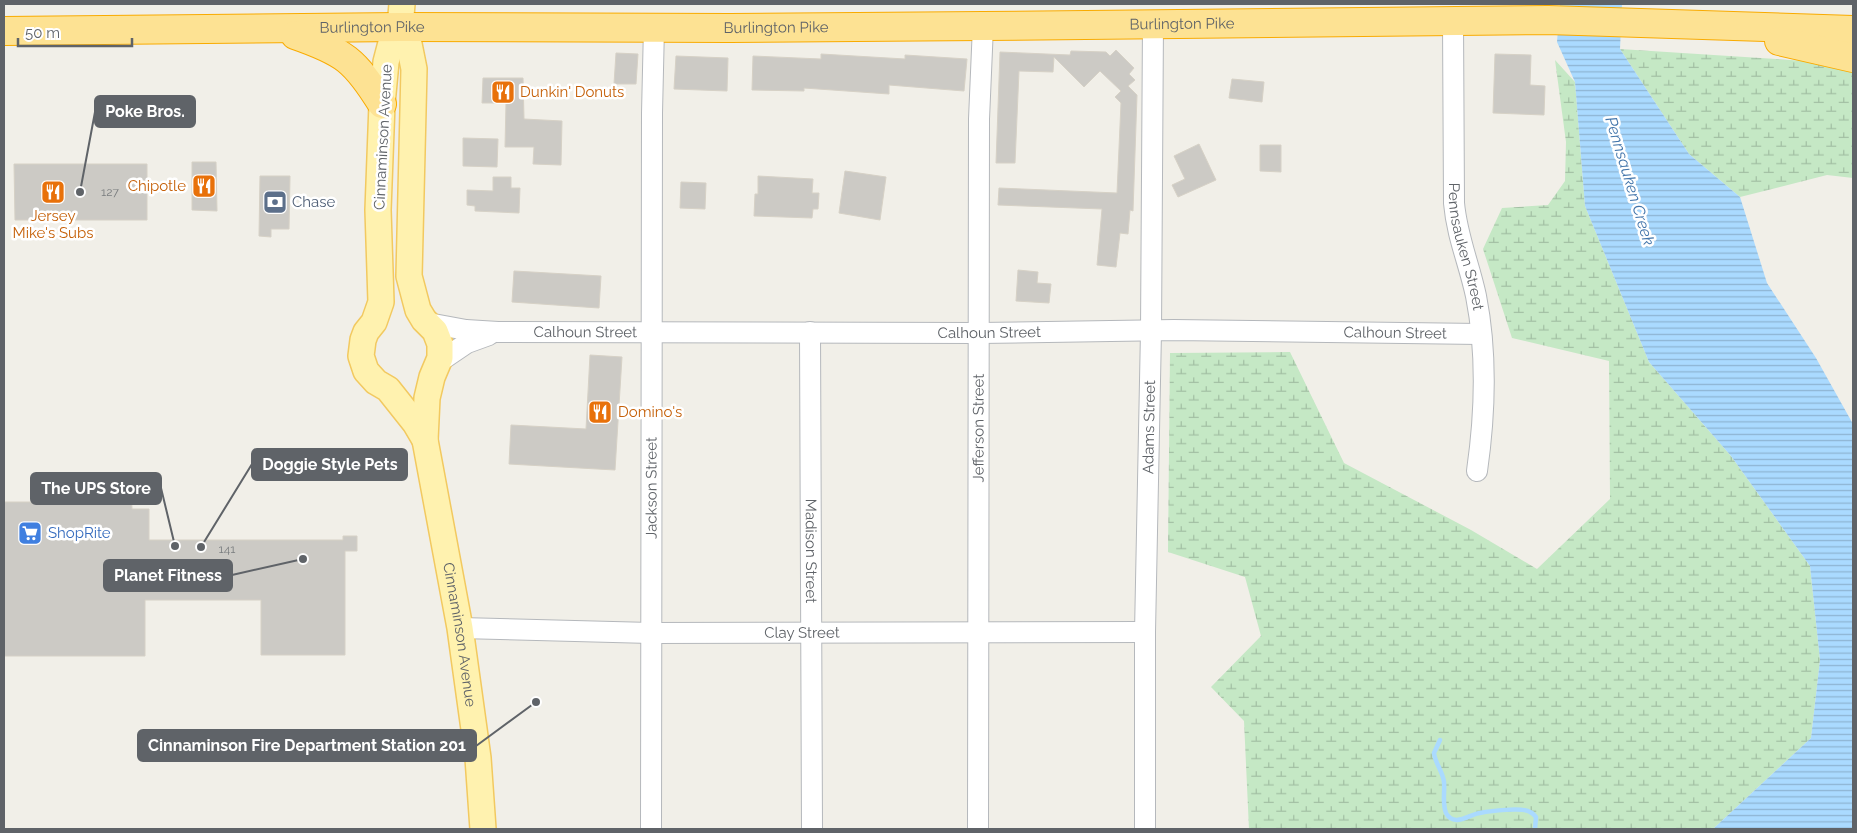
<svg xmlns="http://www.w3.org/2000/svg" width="1857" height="833" font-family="Raleway,sans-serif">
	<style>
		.wetland { fill: url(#wetland-marsh) }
		.water { fill: url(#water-rules) }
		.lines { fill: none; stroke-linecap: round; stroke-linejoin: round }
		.stream { stroke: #aadaff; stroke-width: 4.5 }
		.building { fill: #cccac5; stroke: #d6d1c6 }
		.minor-casing { stroke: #b5b8bc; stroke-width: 22 }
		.major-casing { stroke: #f2c960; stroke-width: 28 }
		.highway-casing { stroke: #f9ab00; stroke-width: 30 }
		.minor { stroke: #fff; stroke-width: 20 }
		.major { stroke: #fff2af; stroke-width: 25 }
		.highway { stroke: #fde293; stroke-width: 28 }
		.labels { text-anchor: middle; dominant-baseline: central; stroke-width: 5; stroke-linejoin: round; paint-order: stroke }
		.number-label { font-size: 12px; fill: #7a7d7f }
		.street-label { font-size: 15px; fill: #5f6368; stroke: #fff }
		.food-label { font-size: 15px; fill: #c56008; stroke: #fff; text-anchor: start }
		.service-label { font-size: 15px; fill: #4e5e75; stroke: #fff; text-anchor: start }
		.shop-label { font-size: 15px; fill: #366cbe; stroke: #fff; text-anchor: start }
		.water-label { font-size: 16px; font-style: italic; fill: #4174aa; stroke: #fff }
		.leader { fill: none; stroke: #5f6368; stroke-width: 2 }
		.callout-dot { fill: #5f6368; stroke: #fff; stroke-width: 2 }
		.callout { fill: #5f6368; stroke: #5f6368; stroke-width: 2 }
		.callout-label { font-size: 16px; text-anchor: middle; font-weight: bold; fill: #fff }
	</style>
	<defs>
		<pattern id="wetland-marsh" width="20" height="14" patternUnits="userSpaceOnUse" patternTransform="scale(1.25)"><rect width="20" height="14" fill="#c5e8c5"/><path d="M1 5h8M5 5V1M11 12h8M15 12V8" fill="none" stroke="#a3c0a4"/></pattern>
		<pattern id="water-rules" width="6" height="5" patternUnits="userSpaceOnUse" patternTransform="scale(1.25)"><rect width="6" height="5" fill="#aadaff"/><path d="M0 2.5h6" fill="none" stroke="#8eb4d2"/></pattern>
	</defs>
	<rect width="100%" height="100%" fill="#f1efe8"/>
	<path class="wetland" d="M1620,49L1852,64L1853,65V178L1827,175L1740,197L1689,154Z
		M1555,60L1575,82L1585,206L1649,362L1731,456L1810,566L1820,660L1811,738L1713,829H1249L1244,721L1211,687L1261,636L1245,577L1168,552L1170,353L1290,352L1344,463L1471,530L1537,569L1610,499L1609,361L1512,338L1483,249L1502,208L1548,205L1565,181L1566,142Z"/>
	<path class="water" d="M1560,4H1622L1620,49L1689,154L1740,197L1767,283L1816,358L1853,424V829H1713L1811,738L1820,660L1810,566L1731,456L1649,362L1585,206L1575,82L1557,42Z"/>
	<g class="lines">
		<path class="stream" d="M1440,740L1434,753C1435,763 1443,772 1444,782C1445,792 1442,803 1446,813C1454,828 1470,814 1480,813C1490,811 1523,807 1530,812C1533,813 1534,815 1536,817L1535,829"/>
	</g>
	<path class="building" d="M1116,50L1134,68L1129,74L1135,80L1128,86L1137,95L1133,211L1130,210L1128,234L1120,233L1116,267L1097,265L1102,209L998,205L999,188L1117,193L1121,103L1115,97L1121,91L1100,71L1084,87L1054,57L1053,72L1019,71L1015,163H996L1000,52L1070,55L1071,51L1106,52L1110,56Z
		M616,53L638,54L636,84H614Z
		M821,54L905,59V55L967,59L964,91L889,85V94L804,88V91L752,90L753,56L821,59Z
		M1495,54L1531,55L1530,85L1545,86L1544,115L1493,113Z
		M676,56L728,58L727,91L674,89Z
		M483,78H523L524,119L562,121L561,165L533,164L534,147H505L506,103H482Z
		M1232,79L1264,82L1262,102L1229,98Z
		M463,138L498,139L497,167L463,166Z
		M1199,144L1216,180L1178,197L1172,185L1185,179L1174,156Z
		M1260,145H1281V172L1260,171Z
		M192,162H216L217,211L192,210Z
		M14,164H147V220H15Z
		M845,171L886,177L880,220L839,213Z
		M260,176H290L289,229H271V237L259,236Z
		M758,176L813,179L812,193H819L818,209H813L812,218L754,216L755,194H758Z
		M493,177H511V188H520L519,213L475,211V206L467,205V190L493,191Z
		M681,182L706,183L705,209L680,208Z
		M1018,270L1038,272L1037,283L1051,284L1049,303L1016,301Z
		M514,271L601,276L599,308L512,302Z
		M590,355L622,357L615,470L509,464L511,425L586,429Z
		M76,488H131L132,509H149V540H343V536H357V551H345V655H261V600H145V656H4V502H76Z"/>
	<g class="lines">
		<g class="minor-casing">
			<g id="minor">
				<path id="s1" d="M1453,22L1454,203C1457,237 1469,263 1476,296C1487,352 1485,415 1477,471"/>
				<path id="s2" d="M428,323L466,330L498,332L979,333L1174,330L1480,334"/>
				<path id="s3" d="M810,332L812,829"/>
				<path d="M439,362L467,343L489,335"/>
				<path id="s4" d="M460,628L651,633L1145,632"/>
				<path id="s5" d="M651,829L652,113L654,27"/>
				<path id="s6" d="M978,829L979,119L983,26"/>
				<path id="s7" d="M1145,829V632L1151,331L1153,23"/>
			</g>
		</g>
		<g class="major-casing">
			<g id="major">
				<path d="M402,4L400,27L392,39L386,62L382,104L378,210L381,302L374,322L366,332L363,340L361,356L366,371L376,382L388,389L415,423L425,440"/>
				<path id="s8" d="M400,27L409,44L414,69L409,276L418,310L424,320L435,331L440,344V358L432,377L427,398L425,440L460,628L478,758L483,829"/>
			</g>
		</g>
		<g class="highway-casing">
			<g id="highway">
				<path id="s9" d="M4,31L400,27L730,28L983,26L1548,20L1853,30"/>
				<path d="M295,35C344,52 355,60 382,104"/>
				<path d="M1779,41L1853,58"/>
			</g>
		</g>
		<use href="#minor" class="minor"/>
		<use href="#major" class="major"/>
		<use href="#highway" class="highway"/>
	</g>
	<defs>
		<g id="restaurant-square" transform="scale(1.25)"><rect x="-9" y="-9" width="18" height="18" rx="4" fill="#e8710a" stroke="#fff"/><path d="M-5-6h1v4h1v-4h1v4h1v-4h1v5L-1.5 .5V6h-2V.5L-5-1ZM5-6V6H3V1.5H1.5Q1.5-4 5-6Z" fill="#fff"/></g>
		<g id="bank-square" transform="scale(1.25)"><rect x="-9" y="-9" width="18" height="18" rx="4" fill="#5c6f8a" stroke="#fff"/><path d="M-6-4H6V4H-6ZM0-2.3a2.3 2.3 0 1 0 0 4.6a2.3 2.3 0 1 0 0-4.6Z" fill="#fff"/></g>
		<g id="supermarket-square" transform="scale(1.25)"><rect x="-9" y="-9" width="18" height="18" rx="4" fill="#3f7fe0" stroke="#fff"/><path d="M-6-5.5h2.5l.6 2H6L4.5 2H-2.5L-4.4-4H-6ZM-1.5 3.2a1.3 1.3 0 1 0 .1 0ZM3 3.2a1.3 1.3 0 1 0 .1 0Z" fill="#fff"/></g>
	</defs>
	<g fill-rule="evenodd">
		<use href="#restaurant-square" x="503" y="92"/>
		<use href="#restaurant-square" x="204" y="186"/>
		<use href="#restaurant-square" x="53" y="192"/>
		<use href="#bank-square" x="275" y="202"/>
		<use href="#restaurant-square" x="600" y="412"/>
		<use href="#supermarket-square" x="30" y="533"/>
	</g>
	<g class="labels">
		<g class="number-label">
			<text x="110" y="192">127</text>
			<text x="227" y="549">141</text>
		</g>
		<g class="street-label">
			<text stroke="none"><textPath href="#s9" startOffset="1178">Burlington Pike</textPath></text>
			<text stroke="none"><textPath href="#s9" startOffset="772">Burlington Pike</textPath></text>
			<text stroke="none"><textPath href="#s9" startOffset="368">Burlington Pike</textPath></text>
			<text transform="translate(383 137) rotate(-87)">Cinnaminson Avenue</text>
			<text stroke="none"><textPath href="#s1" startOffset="226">Pennsauken Street</textPath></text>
			<text stroke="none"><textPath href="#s2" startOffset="158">Calhoun Street</textPath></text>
			<text stroke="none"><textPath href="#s2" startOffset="562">Calhoun Street</textPath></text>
			<text stroke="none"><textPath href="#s2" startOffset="968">Calhoun Street</textPath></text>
			<text stroke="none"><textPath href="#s7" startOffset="402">Adams Street</textPath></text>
			<text stroke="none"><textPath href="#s6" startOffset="401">Jefferson Street</textPath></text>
			<text stroke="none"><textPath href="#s5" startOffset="341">Jackson Street</textPath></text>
			<text stroke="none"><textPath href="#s3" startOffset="219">Madison Street</textPath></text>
			<text stroke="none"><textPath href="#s4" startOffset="342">Clay Street</textPath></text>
			<text stroke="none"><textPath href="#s8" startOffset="624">Cinnaminson Avenue</textPath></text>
		</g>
		<g class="food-label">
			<text x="520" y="92">Dunkin' Donuts</text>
			<text x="186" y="186" text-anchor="end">Chipotle</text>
			<text x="53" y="216" text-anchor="middle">Jersey<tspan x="53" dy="17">Mike's Subs</tspan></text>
			<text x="618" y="412">Domino's</text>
		</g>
		<g class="service-label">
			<text x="292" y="202">Chase</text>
		</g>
		<g class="shop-label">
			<text x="48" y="533">ShopRite</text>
		</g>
		<g class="water-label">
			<text transform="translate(1630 181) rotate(73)">Pennsauken Creek</text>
		</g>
	</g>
	<path class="leader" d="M80 192L95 112M201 547L252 464M175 546L161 488M303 559L232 575M536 702L476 746"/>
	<g class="callout-dot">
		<circle cx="80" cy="192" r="5"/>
		<circle cx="201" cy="547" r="5"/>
		<circle cx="175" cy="546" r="5"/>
		<circle cx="303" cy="559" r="5"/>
		<circle cx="536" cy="702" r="5"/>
	</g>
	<g class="callout">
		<rect x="95" y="96" width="100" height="31" rx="5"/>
		<rect x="252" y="449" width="155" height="31" rx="5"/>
		<rect x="31" y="473" width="130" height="31" rx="5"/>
		<rect x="104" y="560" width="128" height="31" rx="5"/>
		<rect x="138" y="730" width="338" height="31" rx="5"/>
	</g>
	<g class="callout-label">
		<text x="145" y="117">Poke Bros.</text>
		<text x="330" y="470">Doggie Style Pets</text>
		<text x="96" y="494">The UPS Store</text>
		<text x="168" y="581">Planet Fitness</text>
		<text x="307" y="751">Cinnaminson Fire Department Station 201</text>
	</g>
	<rect width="1857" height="833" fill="none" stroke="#5f6368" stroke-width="10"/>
	<path d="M18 38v8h114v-8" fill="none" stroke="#5f6368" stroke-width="2.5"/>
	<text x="25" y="38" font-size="15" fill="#5f6368" stroke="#ffffff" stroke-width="4" paint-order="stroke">50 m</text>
</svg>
